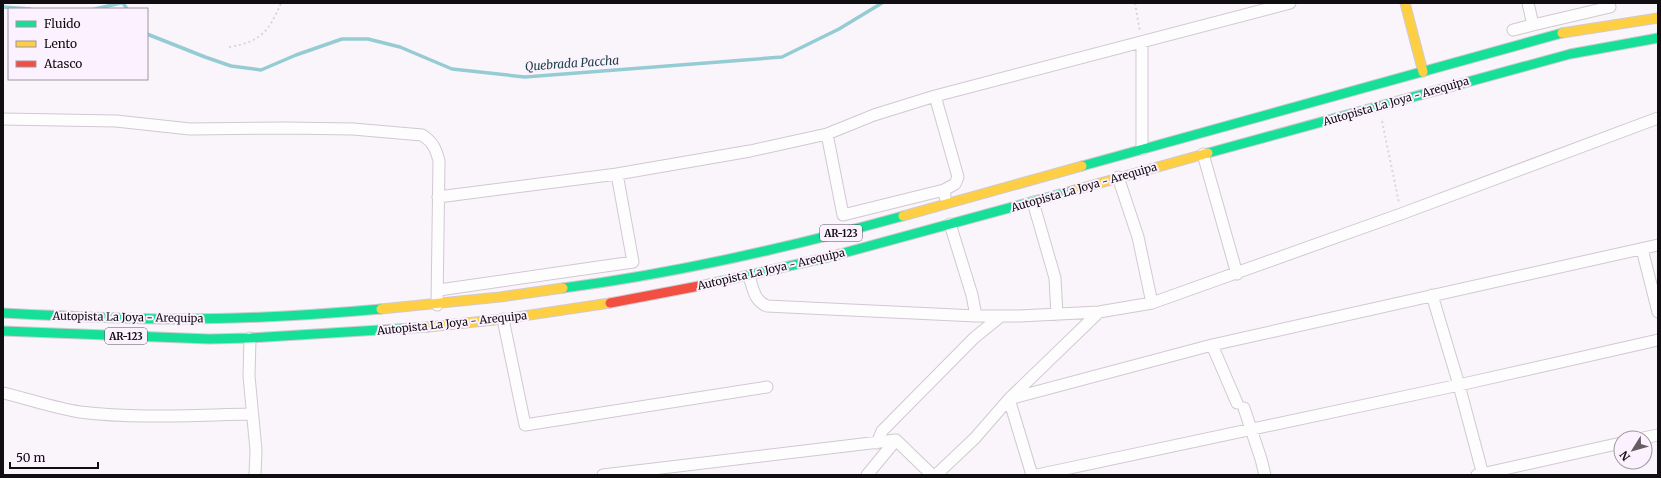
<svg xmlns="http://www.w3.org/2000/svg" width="1661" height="478" font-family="Merriweather,serif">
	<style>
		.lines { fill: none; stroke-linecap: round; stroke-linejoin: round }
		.stream { stroke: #95ccd4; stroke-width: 3.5 }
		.street-casing { stroke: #cfcacf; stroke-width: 13 }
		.fast-casing { stroke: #cfcacf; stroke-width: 11 }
		.slow-casing { stroke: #cfcacf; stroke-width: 11 }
		.jam-casing { stroke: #cfcacf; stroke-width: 11 }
		.path { stroke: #d8d6d9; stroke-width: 2; stroke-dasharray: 2 3; stroke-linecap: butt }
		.street { stroke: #fefdfe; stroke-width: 11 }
		.fast { stroke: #16e098; stroke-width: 9 }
		.slow { stroke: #ffcf43; stroke-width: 9 }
		.jam { stroke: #f24e42; stroke-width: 9 }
		.labels { text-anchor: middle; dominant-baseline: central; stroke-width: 4; stroke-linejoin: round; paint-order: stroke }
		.shield { fill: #fcf1fe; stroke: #585259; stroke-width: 1 }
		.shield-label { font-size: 10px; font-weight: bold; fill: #110e12 }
		.street-label { font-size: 11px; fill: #110e12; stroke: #fcf1fe }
		.water-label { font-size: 12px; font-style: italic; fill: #1c4346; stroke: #fcf1fe }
	</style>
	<rect width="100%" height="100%" fill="#faf4fb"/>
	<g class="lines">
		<path class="stream" d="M123,3L127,9
			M3,7L30,9
			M95,9L121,3
			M147,34L205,57L231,66L261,70L296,55L342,39H368L400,47L452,69L525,77L782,57L839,29L882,3"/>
		<g class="street-casing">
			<path id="street" d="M1528,3L1533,25L1610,7
				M1513,30L1533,25
				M1142,43V149
				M935,96L958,177L955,184L944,190L945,197
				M3,119L116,121L190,129L286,128L353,129L422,135C433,142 436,149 439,161L437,305
				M827,134L843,215L944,190
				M1203,154L1237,274
				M1118,177L1138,237L1152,303
				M438,197L617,174L750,151L827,134L874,115L935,96L1290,3
				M1033,202L1055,278L1057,315
				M950,224L972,295L976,316
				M1642,249L1658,312
				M749,276C753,288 754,301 767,306L976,316H1019L1099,312L1152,303L1401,214L1658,118
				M439,290L633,262L617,174
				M1432,295L1459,385L1483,475
				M503,319L525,425L767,387
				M250,338L249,376L256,450L255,475
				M1212,345L1237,403
				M3,393C29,399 54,408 80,412C136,419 195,415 251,414
				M1244,408L1261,459L1265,475
				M1643,438L1658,435
				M896,440L932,475
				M877,443L882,431L974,338L1001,316
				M603,475L896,440
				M867,475L896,440
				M936,475L975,438L1009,399L1099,312
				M1032,475L1009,399L1212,345L1658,245
				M1037,475L1459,385L1658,340
				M1477,475L1621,443"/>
		</g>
		<g class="fast-casing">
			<path id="fast" d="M1208,153L1570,54L1658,38
				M1082,166L1562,33
				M699,286L825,258L1075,190
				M563,288C678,273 791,247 903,216
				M3,313C61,316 120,319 178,319C246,319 314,315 381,309
				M3,331L209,339L250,338L428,327"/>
		</g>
		<g class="slow-casing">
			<path id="slow" d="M1405,3L1423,72
				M1562,33L1658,18
				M1075,190L1208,153
				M903,216L1082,166
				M381,309L500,297L563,288
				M428,327L503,319L610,303"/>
		</g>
		<g class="jam-casing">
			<path id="jam" d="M610,303L699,286"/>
		</g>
		<path class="path" d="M1135,3L1140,32
			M229,47C261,42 269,31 281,3
			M1382,121L1399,203"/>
		<use href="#street" class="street"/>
		<use href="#fast" class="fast"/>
		<use href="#slow" class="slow"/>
		<use href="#jam" class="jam"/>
	</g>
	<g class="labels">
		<g class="shield">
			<rect x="820" y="225" width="42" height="16" rx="3"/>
			<rect x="105" y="328" width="42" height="16" rx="3"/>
		</g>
		<g class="shield-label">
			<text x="841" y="233">AR-123</text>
			<text x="126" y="336">AR-123</text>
		</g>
		<g class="street-label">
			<text transform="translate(1396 101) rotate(-16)">Autopista La Joya - Arequipa</text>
			<text transform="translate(1084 187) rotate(-16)">Autopista La Joya - Arequipa</text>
			<text transform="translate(771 269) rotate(-13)">Autopista La Joya - Arequipa</text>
			<text transform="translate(128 317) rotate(1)">Autopista La Joya - Arequipa</text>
			<text transform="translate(452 323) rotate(-6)">Autopista La Joya - Arequipa</text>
		</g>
		<g class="water-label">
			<text transform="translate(572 63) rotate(-4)">Quebrada Paccha</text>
		</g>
	</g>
	<rect width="1661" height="478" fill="none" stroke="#110e12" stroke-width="8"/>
	<rect x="8" y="8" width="140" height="72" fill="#fcf1fe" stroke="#9e96a0"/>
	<rect x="16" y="21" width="20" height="6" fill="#16e098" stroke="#9e96a0"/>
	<text x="44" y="28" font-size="12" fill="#110e12">Fluido</text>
	<rect x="16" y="41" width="20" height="6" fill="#ffcf43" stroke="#9e96a0"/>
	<text x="44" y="48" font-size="12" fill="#110e12">Lento</text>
	<rect x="16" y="61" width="20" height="6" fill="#f24e42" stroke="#9e96a0"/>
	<text x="44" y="68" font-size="12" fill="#110e12">Atasco</text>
	<g transform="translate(1633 450) rotate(233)"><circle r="19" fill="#fcf1fe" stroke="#9e96a0"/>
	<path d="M0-3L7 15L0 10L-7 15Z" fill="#635e64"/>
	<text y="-6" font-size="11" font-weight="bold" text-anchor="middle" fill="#110e12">N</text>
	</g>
	<path d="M10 462v6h88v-6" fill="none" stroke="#110e12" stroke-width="2"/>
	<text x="16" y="462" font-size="12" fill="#110e12" stroke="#fcf1fe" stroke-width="3" paint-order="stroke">50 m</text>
</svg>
